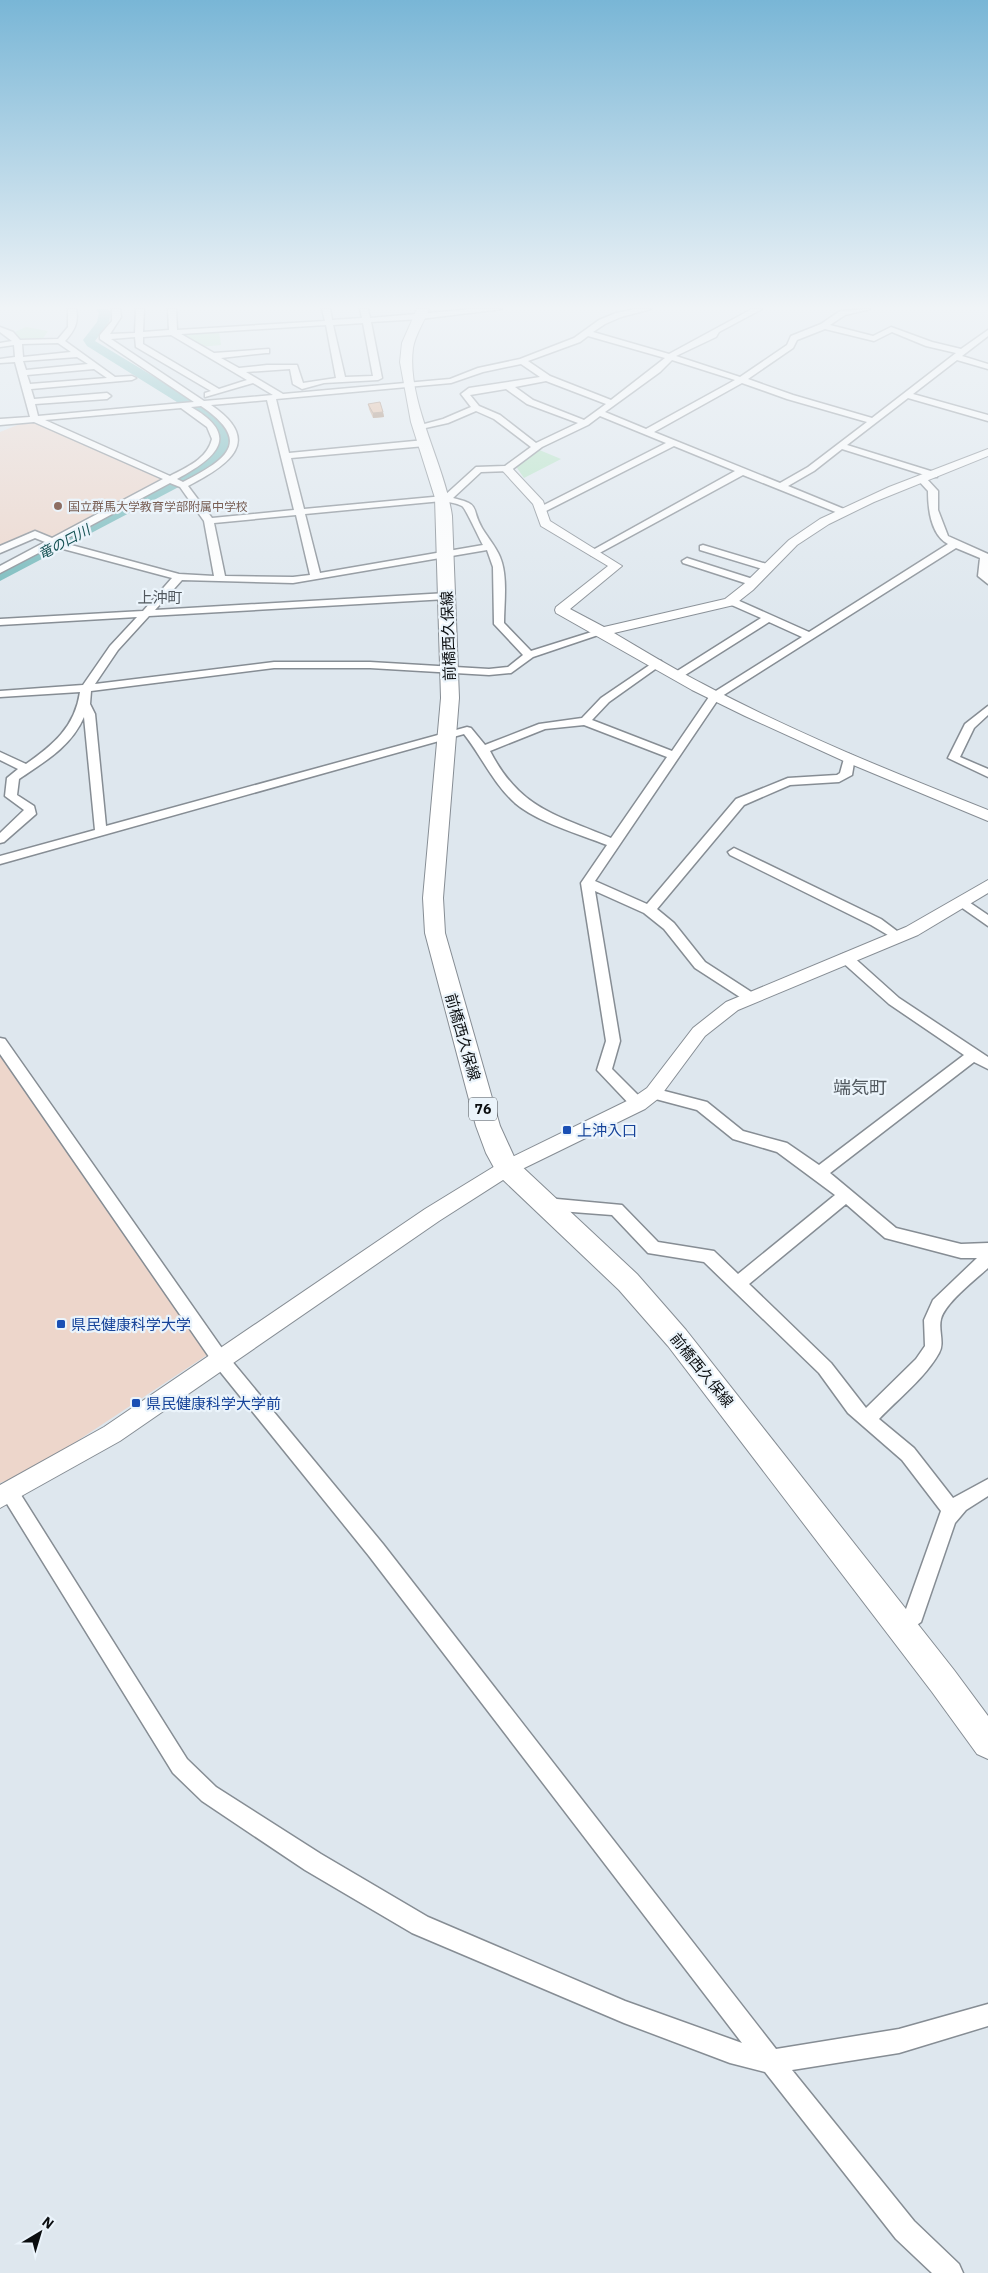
<svg xmlns="http://www.w3.org/2000/svg" width="988" height="2273" font-family="'IBM Plex Sans','Noto Sans JP',sans-serif">
	<style>
		.education { fill: #edd6cb }
		.green { fill: #b6e3c5 }
		.lines { fill: none; stroke-linecap: round; stroke-linejoin: round }
		.river { fill: #73b8ba; fill-rule: evenodd }
		.minor-casing { stroke: #868d94; stroke-width: 3 }
		.tertiary-casing { stroke: #868d94; stroke-width: 2 }
		.primary-casing { stroke: #868d94; stroke-width: 2 }
		.minor { fill: #fff; fill-rule: evenodd }
		.tertiary { fill: #fff; fill-rule: evenodd }
		.primary { fill: #fff; fill-rule: evenodd }
		.wall { fill: #c2997e }
		.shaded-wall { fill: #9e7d66 }
		.building { fill: #e1b292; stroke: #9e7d66 }
		.education-dot { fill: #8d6e63; stroke: #ebf4fb; stroke-width: 2 }
		.transit-dot { fill: #1a4fb4; stroke: #ebf4fb; stroke-width: 2 }
		.labels { text-anchor: middle; dominant-baseline: central; stroke-width: 4.5; stroke-linejoin: round; paint-order: stroke }
		.far-education-label { font-size: 12px; fill: #785e54; stroke: #ebf4fb; text-anchor: start }
		.far-water-label { font-size: 14px; font-style: italic; fill: #135052; stroke: #ebf4fb }
		.shield { fill: #ebf4fb; stroke: #4e5356; stroke-width: 1 }
		.shield-label { font-size: 14px; font-weight: bold; fill: #0b0e10 }
		.far-quarter-label { font-size: 15px; fill: #51585e; stroke: #ebf4fb }
		.street-label { font-size: 15px; fill: #0b0e10; stroke: #ebf4fb }
		.transit-label { font-size: 15px; fill: #164399; stroke: #ebf4fb; text-anchor: start }
		.quarter-label { font-size: 18px; fill: #51585e; stroke: #ebf4fb }
	</style>
	<rect width="100%" height="100%" fill="#dee7ee"/>
	<path class="education" d="M36,421L167,480L51,540L35,532L0,548V432L25,422Z
		M0,1056L207,1355L56,1455L26,1473L0,1483Z"/>
	<path class="green" d="M26,327L48,331L42,340L21,341L12,333Z
		M219,331L221,345L199,347L180,336L183,333Z
		M537,449L561,459L524,478L515,465Z"/>
	<g class="lines">
		<path class="river" d="M96,309H108L111,313L109,322L95,341L219,416L231,430L227,452L218,462L192,480L0,581V570L53,540L182,474L208,456L215,448L217,431L209,422L87,346L83,340L97,322L99,313Z"/>
		<g class="minor-casing">
			<path id="minor" d="M68,309H76C79,323 74,331 65,341L115,377L132,376L136,378L132,380L31,389L34,399L107,393L111,396L107,399L35,404L38,416L194,402L100,339V335L112,321V309H120L121,317L110,334L135,333L136,309H144L143,332L169,330L168,309H176L177,330L325,321L322,309H330L332,320L362,318L360,309H368L370,318L474,309H502L420,319L371,322L382,378L378,380L324,383L302,389L293,384L290,369L246,372L283,394L450,379L478,368L520,359L574,338L599,320L616,313L636,309H651L621,317L605,324L593,332L669,354L752,309H762L719,332L716,337L676,356L740,377L787,345L791,336L821,324L840,311L870,309L845,315L830,325L873,336L891,327L932,342L961,349L988,330V336L962,356L988,364V369L957,360L913,394L988,415V421L908,398L847,445L937,473V477H931L842,449L814,471L788,486L844,509V513H838L743,475L594,556L591,555V551L735,471L674,446L546,511H540V507L666,443L600,416L588,425L542,447L510,471L481,472L453,498C482,505 470,507 482,528C488,538 496,547 500,557C508,576 504,603 504,623L531,651L601,629H609L610,631L533,657L511,673L489,675L370,668H274L91,691L90,704L95,714L106,826L467,727L471,728L485,745L539,724L582,718L601,698L657,660L661,661V665L609,702L592,720L672,751L711,694L802,637L769,622L682,677H674V673L761,618L727,603V599H735L809,632L948,544C931,535 928,509 928,491L917,479L925,477L938,491V510L948,536L988,554V584L978,576L980,558L956,548L719,698L595,881L647,904L736,799L788,778L837,775L840,773L845,755L849,754L855,757L852,775L839,782L790,785L744,805L657,909L674,923L705,962L756,995L758,998L756,1001H746L695,968L664,929L644,913L595,891L620,1041L612,1069L643,1100L645,1104L643,1108H633L597,1070L606,1041L581,883L607,845C579,834 537,822 515,803C493,783 482,757 464,734L0,864V856L95,830L84,717C71,747 44,762 19,779L17,795L34,806L36,814L4,842L0,843V833L24,810L5,796L7,778L18,769L0,760V752L26,764C53,745 75,727 80,692L0,697V691L83,685L110,646L137,617L0,625V619L143,611L172,578L52,546L0,573V566L45,542L35,538L0,553V546L35,531L52,538L163,479L34,422L0,425V419L30,417L15,362L0,363V359L15,357L14,345L0,347V343L12,341L0,332V327L13,332L20,340L58,339L68,327ZM363,323L373,376L345,377L333,325ZM326,325L336,378L303,383L297,365H267L239,368L221,358L266,353H269V349L214,353L181,334ZM825,329L874,341L892,332L926,346L956,353L872,418L793,395L748,379L793,348L797,340ZM171,335L247,380L219,389L143,344V337ZM588,336L665,358L611,400L550,376L528,361L580,342ZM135,337L136,347L211,391L205,393V397L253,383L273,395L204,401L111,339ZM58,343L71,352L23,357L22,344ZM77,357L88,364L26,370L23,361ZM672,360L735,380L646,429L605,412L660,372ZM521,364L540,377L469,388L461,394L471,407L443,419L417,426L421,429L448,423L476,411L494,419L531,447L505,466L476,467L444,496L304,509L291,458L425,446L429,443L425,440L289,453L276,399L451,383L483,372ZM94,369L107,378L30,384L27,375ZM546,381L606,404L584,420L533,400L515,387ZM742,383L787,399L867,422L808,467L780,483L654,432ZM506,389L527,404L578,423L536,443L500,415L479,406L470,395ZM267,400L294,510L212,518L188,486C229,465 264,441 211,405ZM201,406C254,442 226,460 183,482L177,479C216,458 242,436 191,407ZM181,408L207,427L212,439C207,459 187,467 170,476L45,420ZM170,483L180,487L204,521L214,576L179,574L60,542ZM442,501C448,502 456,503 462,506C465,507 479,538 483,545L320,573L305,514ZM296,515L310,575L293,577L225,576L214,523ZM487,550L493,567L494,624L523,655L508,667L489,669L370,662H274L95,684L118,650L149,616L447,599L452,596L447,593L155,610L182,580L293,583ZM584,725L667,757L611,838C556,815 520,809 490,751L545,729Z
				M703,545L770,565L771,567L766,570L700,550V546Z
				M687,558L756,580L757,582L748,584L683,563L682,561Z
				M988,706V715L974,728L960,757L988,769V777L948,758L965,724Z
				M734,848L881,919L905,937L898,941L871,925L730,855L728,852Z
				M963,898L988,915V926L958,905L957,902Z
				M846,953L851,955L899,998L988,1057V1069L974,1062L830,1173L896,1228L961,1244L988,1243V1268C975,1280 945,1303 941,1319C938,1330 945,1343 939,1353C925,1378 899,1398 879,1419L914,1448L953,1498L988,1479V1496L966,1510L955,1523L921,1622L900,1637L893,1634L890,1627L893,1620L906,1609L941,1511L902,1460L848,1413L819,1373L704,1262L648,1253L612,1215L546,1210L540,1208L538,1204L540,1200L546,1198L622,1205L658,1242L714,1251L738,1274L835,1195L777,1152L733,1139L697,1110L648,1097L646,1093L648,1089L653,1088L707,1102L743,1131L787,1143L819,1165L964,1055L889,1004L841,961L839,958L841,955ZM846,1204L885,1238L961,1258H977L933,1300L924,1320L925,1346L916,1359L866,1408L831,1363L749,1284Z
				M0,1038L5,1039L226,1354L383,1544L776,2049L899,2029L988,2004V2026L899,2053L792,2070L914,2221L959,2264L963,2273H932L896,2239L765,2072L730,2063L624,2023L412,1933L305,1870L202,1801L173,1773L4,1499L1,1493L4,1487L10,1485L16,1487L187,1759L216,1787L321,1854L428,1917L625,2001L742,2043L369,1556L214,1364L0,1054Z"/>
		</g>
		<g class="tertiary-casing">
			<path id="tertiary" d="M988,449V456L874,502L829,524L797,545L753,590L734,605L614,633C643,650 672,668 703,684C795,733 892,772 988,810V821L846,762L745,716L692,690L556,613L555,610L556,607L608,566L541,526L533,504L501,469L503,467H511L543,501L550,521L622,566L570,609L604,627L725,599L744,584L789,540L820,519L889,487Z
				M988,880V893L918,935L738,1010L705,1036L659,1098L645,1109L514,1173L439,1221L120,1441L0,1508V1485L104,1427L425,1209L500,1163L631,1099L647,1088L693,1028L726,1002L906,927Z"/>
		</g>
		<g class="primary-casing">
			<path id="primary" d="M417,309H429C424,322 415,335 413,348C406,401 445,464 452,516L459,698L443,898L445,933L500,1126L516,1161L637,1274L686,1330L954,1670L988,1716V1759L977,1754L932,1692L668,1346L619,1290L498,1175L486,1153L476,1126L425,933L423,898L441,698L435,498L411,422L400,362L402,343Z"/>
		</g>
		<use href="#minor" class="minor"/>
		<use href="#tertiary" class="tertiary"/>
		<use href="#primary" class="primary"/>
	</g>
	<path class="wall" d="M368,404L383,412L384,417L373,418L369,409Z"/>
	<path class="shaded-wall" d="M383,412L384,417L373,418V413Z"/>
	<path class="building" d="M380,402L383,412L373,413L368,404Z"/>
	<linearGradient id="sky" x2="0" y2="1"><stop stop-color="#79b6d6"/><stop offset="0.49" stop-color="#f0f4f7"/><stop offset="1" stop-color="#f0f4f7" stop-opacity="0"/></linearGradient>
	<rect width="988" height="627" fill="url(#sky)"/>
	<circle class="education-dot" cx="58" cy="506" r="5"/>
	<g class="transit-dot">
		<rect x="562" y="1125" width="10" height="10" rx="2.5"/>
		<rect x="56" y="1319" width="10" height="10" rx="2.5"/>
		<rect x="131" y="1398" width="10" height="10" rx="2.5"/>
	</g>
	<g class="labels">
		<g class="far-education-label">
			<text x="68" y="506">国立群馬大学教育学部附属中学校</text>
		</g>
		<g class="far-water-label">
			<text transform="translate(64 542) rotate(-28)">竜の口川</text>
		</g>
		<rect class="shield" x="469" y="1097.5" width="28" height="23" rx="4"/>
		<g class="shield-label">
			<text x="483" y="1109">76</text>
		</g>
		<g class="far-quarter-label">
			<text x="160" y="597">上沖町</text>
		</g>
		<g class="street-label">
			<text transform="translate(448 636) rotate(-92)">前橋西久保線</text>
			<text transform="translate(463 1037) rotate(74)">前橋西久保線</text>
			<text transform="translate(702 1370) rotate(51)">前橋西久保線</text>
		</g>
		<g class="transit-label">
			<text x="577" y="1130">上沖入口</text>
			<text x="71" y="1324">県民健康科学大学</text>
			<text x="146" y="1403">県民健康科学大学前</text>
		</g>
		<g class="quarter-label">
			<text x="860" y="1087">端気町</text>
		</g>
	</g>
	<g transform="translate(40 2233) rotate(38)" stroke="#ebf4fb" stroke-width="4" paint-order="stroke">
	<path d="M0-4L9 19L0 12L-9 19Z" fill="#0b0e10"/>
	<text y="-8" font-size="14" font-weight="bold" text-anchor="middle" fill="#0b0e10">N</text>
	</g>
</svg>
